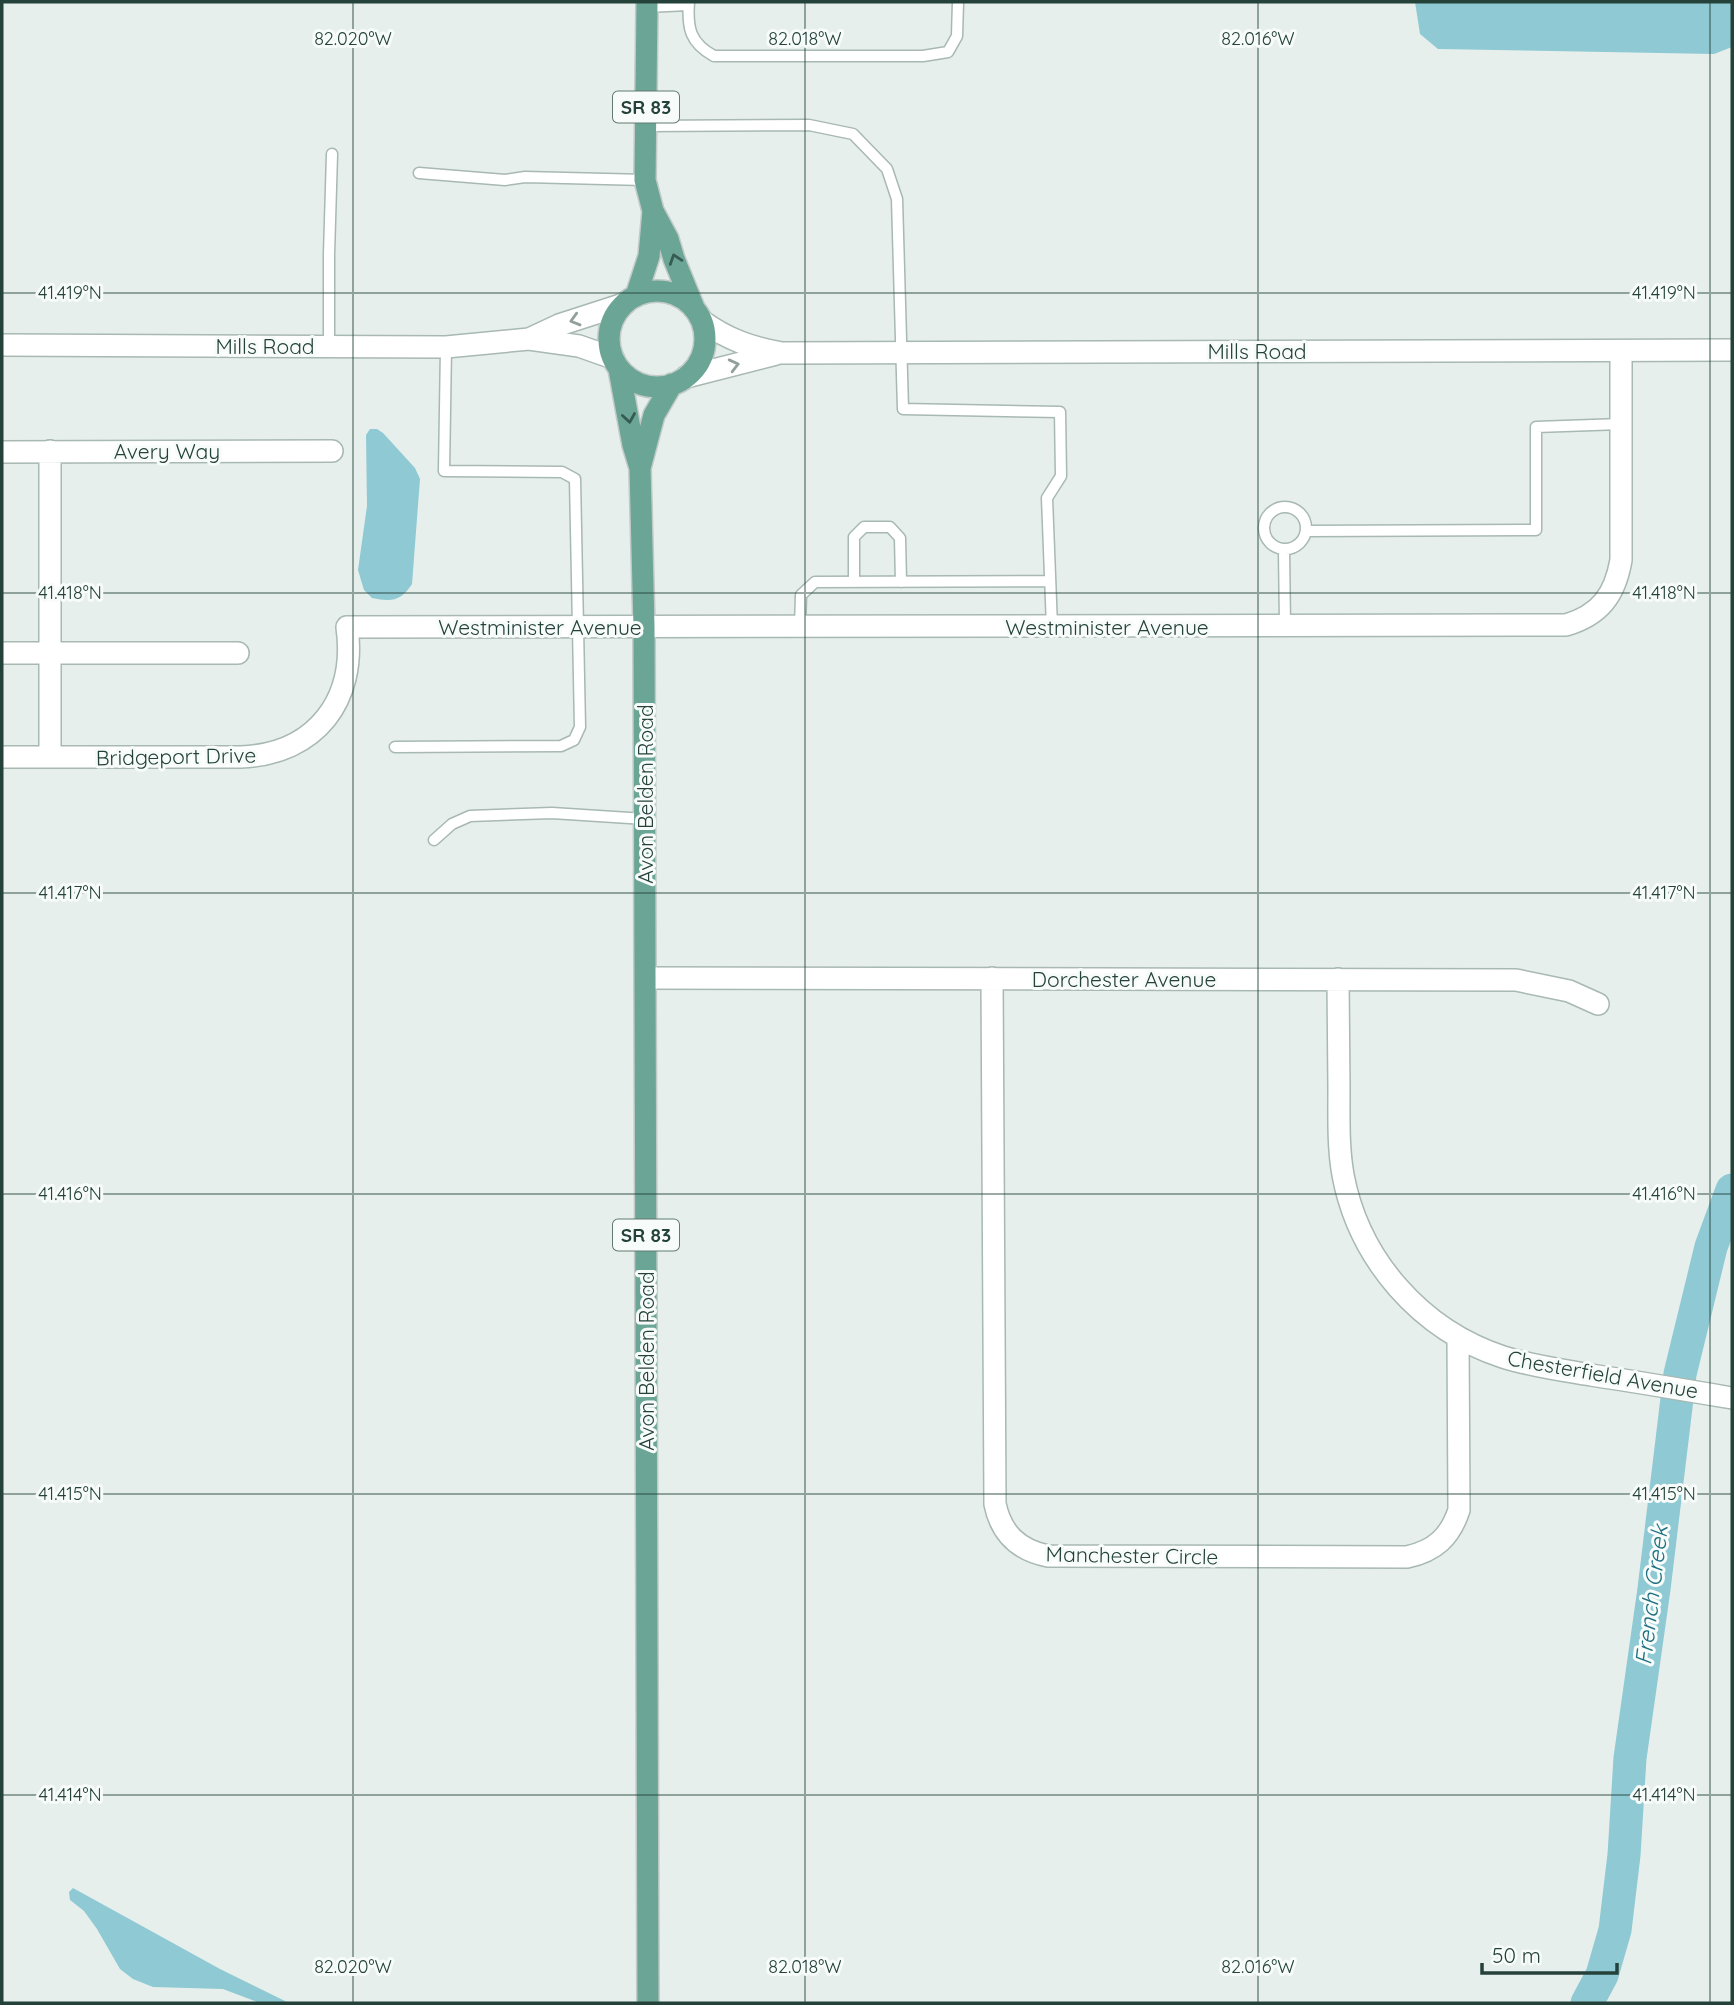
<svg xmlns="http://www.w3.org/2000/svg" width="1734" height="2005" font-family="Quicksand,sans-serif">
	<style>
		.water { fill: #8ec9d4 }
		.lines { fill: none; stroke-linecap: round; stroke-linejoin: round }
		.river { stroke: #8ec9d4; stroke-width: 33 }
		.service-casing { stroke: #a8b8b2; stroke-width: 13 }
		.minor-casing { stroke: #a8b8b2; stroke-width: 24 }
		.tertiary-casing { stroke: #a8b8b2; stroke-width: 24 }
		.primary-casing { stroke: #c2cac8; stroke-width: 24 }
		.service { stroke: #fff; stroke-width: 10 }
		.minor { stroke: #fff; stroke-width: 21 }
		.tertiary { stroke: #fff; stroke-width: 21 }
		.primary { stroke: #6aa596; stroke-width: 21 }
		.oneway { stroke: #365b51 }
		.oneway2 { stroke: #92a09c }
		.ticks { fill: none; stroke: #24423a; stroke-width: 2; stroke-opacity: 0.45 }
		.labels { text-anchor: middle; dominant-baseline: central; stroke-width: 6; stroke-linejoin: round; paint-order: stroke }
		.shield { fill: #f7fbf9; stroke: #637a73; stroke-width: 2 }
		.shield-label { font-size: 19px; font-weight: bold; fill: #24423a }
		.street-label { font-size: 21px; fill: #24423a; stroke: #f7fbf9 }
		.water-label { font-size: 23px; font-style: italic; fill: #1c6f80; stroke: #f7fbf9 }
		.ticks-label { font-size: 18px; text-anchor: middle; fill: #24423a; stroke: #f7fbf9; stroke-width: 6; stroke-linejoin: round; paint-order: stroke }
	</style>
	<rect width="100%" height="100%" fill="#e6efeb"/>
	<path class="water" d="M1415,2H1732V47L1714,54L1438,49L1420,34Z
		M370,429H377L383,433L415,468L420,479L412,584C401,601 392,602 372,598L364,590L358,570L367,506L366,435Z
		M73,1888L220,1969L289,2003H260L223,1989L153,1987L133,1979L120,1969L97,1929L84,1911L70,1900L69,1892Z"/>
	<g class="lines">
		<path class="river" d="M1587,2003L1602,1975L1615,1930L1624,1855L1630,1758L1654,1589L1680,1374L1711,1247L1732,1190"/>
		<g class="service-casing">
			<path id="service" d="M689,2C687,28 690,43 714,56H923L948,52L957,36L958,2
				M647,7L688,5
				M645,126L809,125L853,134L887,169L897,199L903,409L1060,412L1061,476L1047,498L1052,627
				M419,173L505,180L525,177L645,180
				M329,347V254L332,154
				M1264 528a21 21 0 1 1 42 0a21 21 0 1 1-42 0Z
				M1306,531L1536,530V427L1621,424
				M1284,550L1285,626
				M854,582V537L864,527H890L900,538L901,582
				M800,627L801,595L815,582L1050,581
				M395,747L561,746L574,740L580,727L575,479L562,472L444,471L446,347
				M434,840L452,824L470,816L552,813L645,819"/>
		</g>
		<g class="minor-casing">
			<path id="minor" d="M2,452L332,451
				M2,653H238
				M2,757H241C316,754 357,700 347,627L1566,625C1600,615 1615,595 1621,560V351
				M50,757V451
				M646,978L1516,980L1569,991L1598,1004
				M992,978L995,1504C1001,1533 1018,1550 1048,1556L1407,1557C1435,1551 1450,1537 1459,1510L1458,1337
				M1338,979C1338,1016 1339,1053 1339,1090C1339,1118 1338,1147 1343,1175C1359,1260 1421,1330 1503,1357C1531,1366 1562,1370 1591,1375C1638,1382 1685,1390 1732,1398"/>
		</g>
		<g class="tertiary-casing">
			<path id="tertiary" d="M702,321C727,339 751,348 782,353L1732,350
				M529,339L559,325L624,304
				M2,345L446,347L529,339L579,346L613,358
				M686,377L776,354"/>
		</g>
		<g class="primary-casing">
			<path id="primary" d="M647,2L645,180L653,211L668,239L674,259L694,308
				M609 339a48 48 0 1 1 96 0a48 48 0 1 1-96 0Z
				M636,296L649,256L653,211
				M619,369L633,445L640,468L644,627L648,2003
				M640,468L654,415L672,384"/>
		</g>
		<use href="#service" class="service"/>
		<use href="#minor" class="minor"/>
		<use href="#tertiary" class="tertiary"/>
		<use href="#primary" class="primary"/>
	</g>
	<defs><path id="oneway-chevron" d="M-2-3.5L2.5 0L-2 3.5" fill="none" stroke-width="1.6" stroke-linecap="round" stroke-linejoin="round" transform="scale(1.75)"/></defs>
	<g class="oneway">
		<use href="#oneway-chevron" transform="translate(675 259) rotate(-109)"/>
		<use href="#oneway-chevron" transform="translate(629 418) rotate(81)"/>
	</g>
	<g class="oneway2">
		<use href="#oneway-chevron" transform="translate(575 320) rotate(164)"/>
		<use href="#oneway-chevron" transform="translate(734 365) rotate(-14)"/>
	</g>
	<path class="ticks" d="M353,2V2003M805,2V2003M1258,2V2003M1710,2V2003M2,293H1732M2,593H1732M2,893H1732M2,1194H1732M2,1494H1732M2,1795H1732"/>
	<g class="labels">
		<g class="shield">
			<rect x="613" y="91.5" width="66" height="31" rx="5"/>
			<rect x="613" y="1219.5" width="66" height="31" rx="5"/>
		</g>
		<g class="shield-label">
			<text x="646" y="107">SR 83</text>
			<text x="646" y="1235">SR 83</text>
		</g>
		<g class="street-label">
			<text x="265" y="346">Mills Road</text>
			<text x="1257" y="351">Mills Road</text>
			<text x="167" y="451">Avery Way</text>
			<text x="540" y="627">Westminister Avenue</text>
			<text x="1107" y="627">Westminister Avenue</text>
			<text transform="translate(176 756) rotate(-1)">Bridgeport Drive</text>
			<text transform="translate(645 794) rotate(-90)">Avon Belden Road</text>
			<text x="1124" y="979">Dorchester Avenue</text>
			<text transform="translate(646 1361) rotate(-90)">Avon Belden Road</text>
			<text transform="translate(1603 1374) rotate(10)">Chesterfield Avenue</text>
			<text transform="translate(1132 1555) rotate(1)">Manchester Circle</text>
		</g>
		<g class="water-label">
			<text transform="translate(1651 1595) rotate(-83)">French Creek</text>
		</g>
	</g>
	<g class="ticks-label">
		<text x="353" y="45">82.020°W</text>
		<text x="805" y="45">82.018°W</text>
		<text x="1258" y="45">82.016°W</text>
		<text x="70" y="299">41.419°N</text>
		<text x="1664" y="299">41.419°N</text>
		<text x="70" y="599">41.418°N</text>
		<text x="1664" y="599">41.418°N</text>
		<text x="70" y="899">41.417°N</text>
		<text x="1664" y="899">41.417°N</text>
		<text x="70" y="1200">41.416°N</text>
		<text x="1664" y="1200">41.416°N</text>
		<text x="70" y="1500">41.415°N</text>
		<text x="1664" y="1500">41.415°N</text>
		<text x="70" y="1801">41.414°N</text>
		<text x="1664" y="1801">41.414°N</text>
		<text x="353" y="1973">82.020°W</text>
		<text x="805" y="1973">82.018°W</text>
		<text x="1258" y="1973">82.016°W</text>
	</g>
	<rect width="1734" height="2005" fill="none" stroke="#24423a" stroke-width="7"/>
	<path d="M1482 1963v10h135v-10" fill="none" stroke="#24423a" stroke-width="3.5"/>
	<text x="1492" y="1963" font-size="21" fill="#24423a" stroke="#f7fbf9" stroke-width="5" paint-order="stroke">50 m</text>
</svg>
